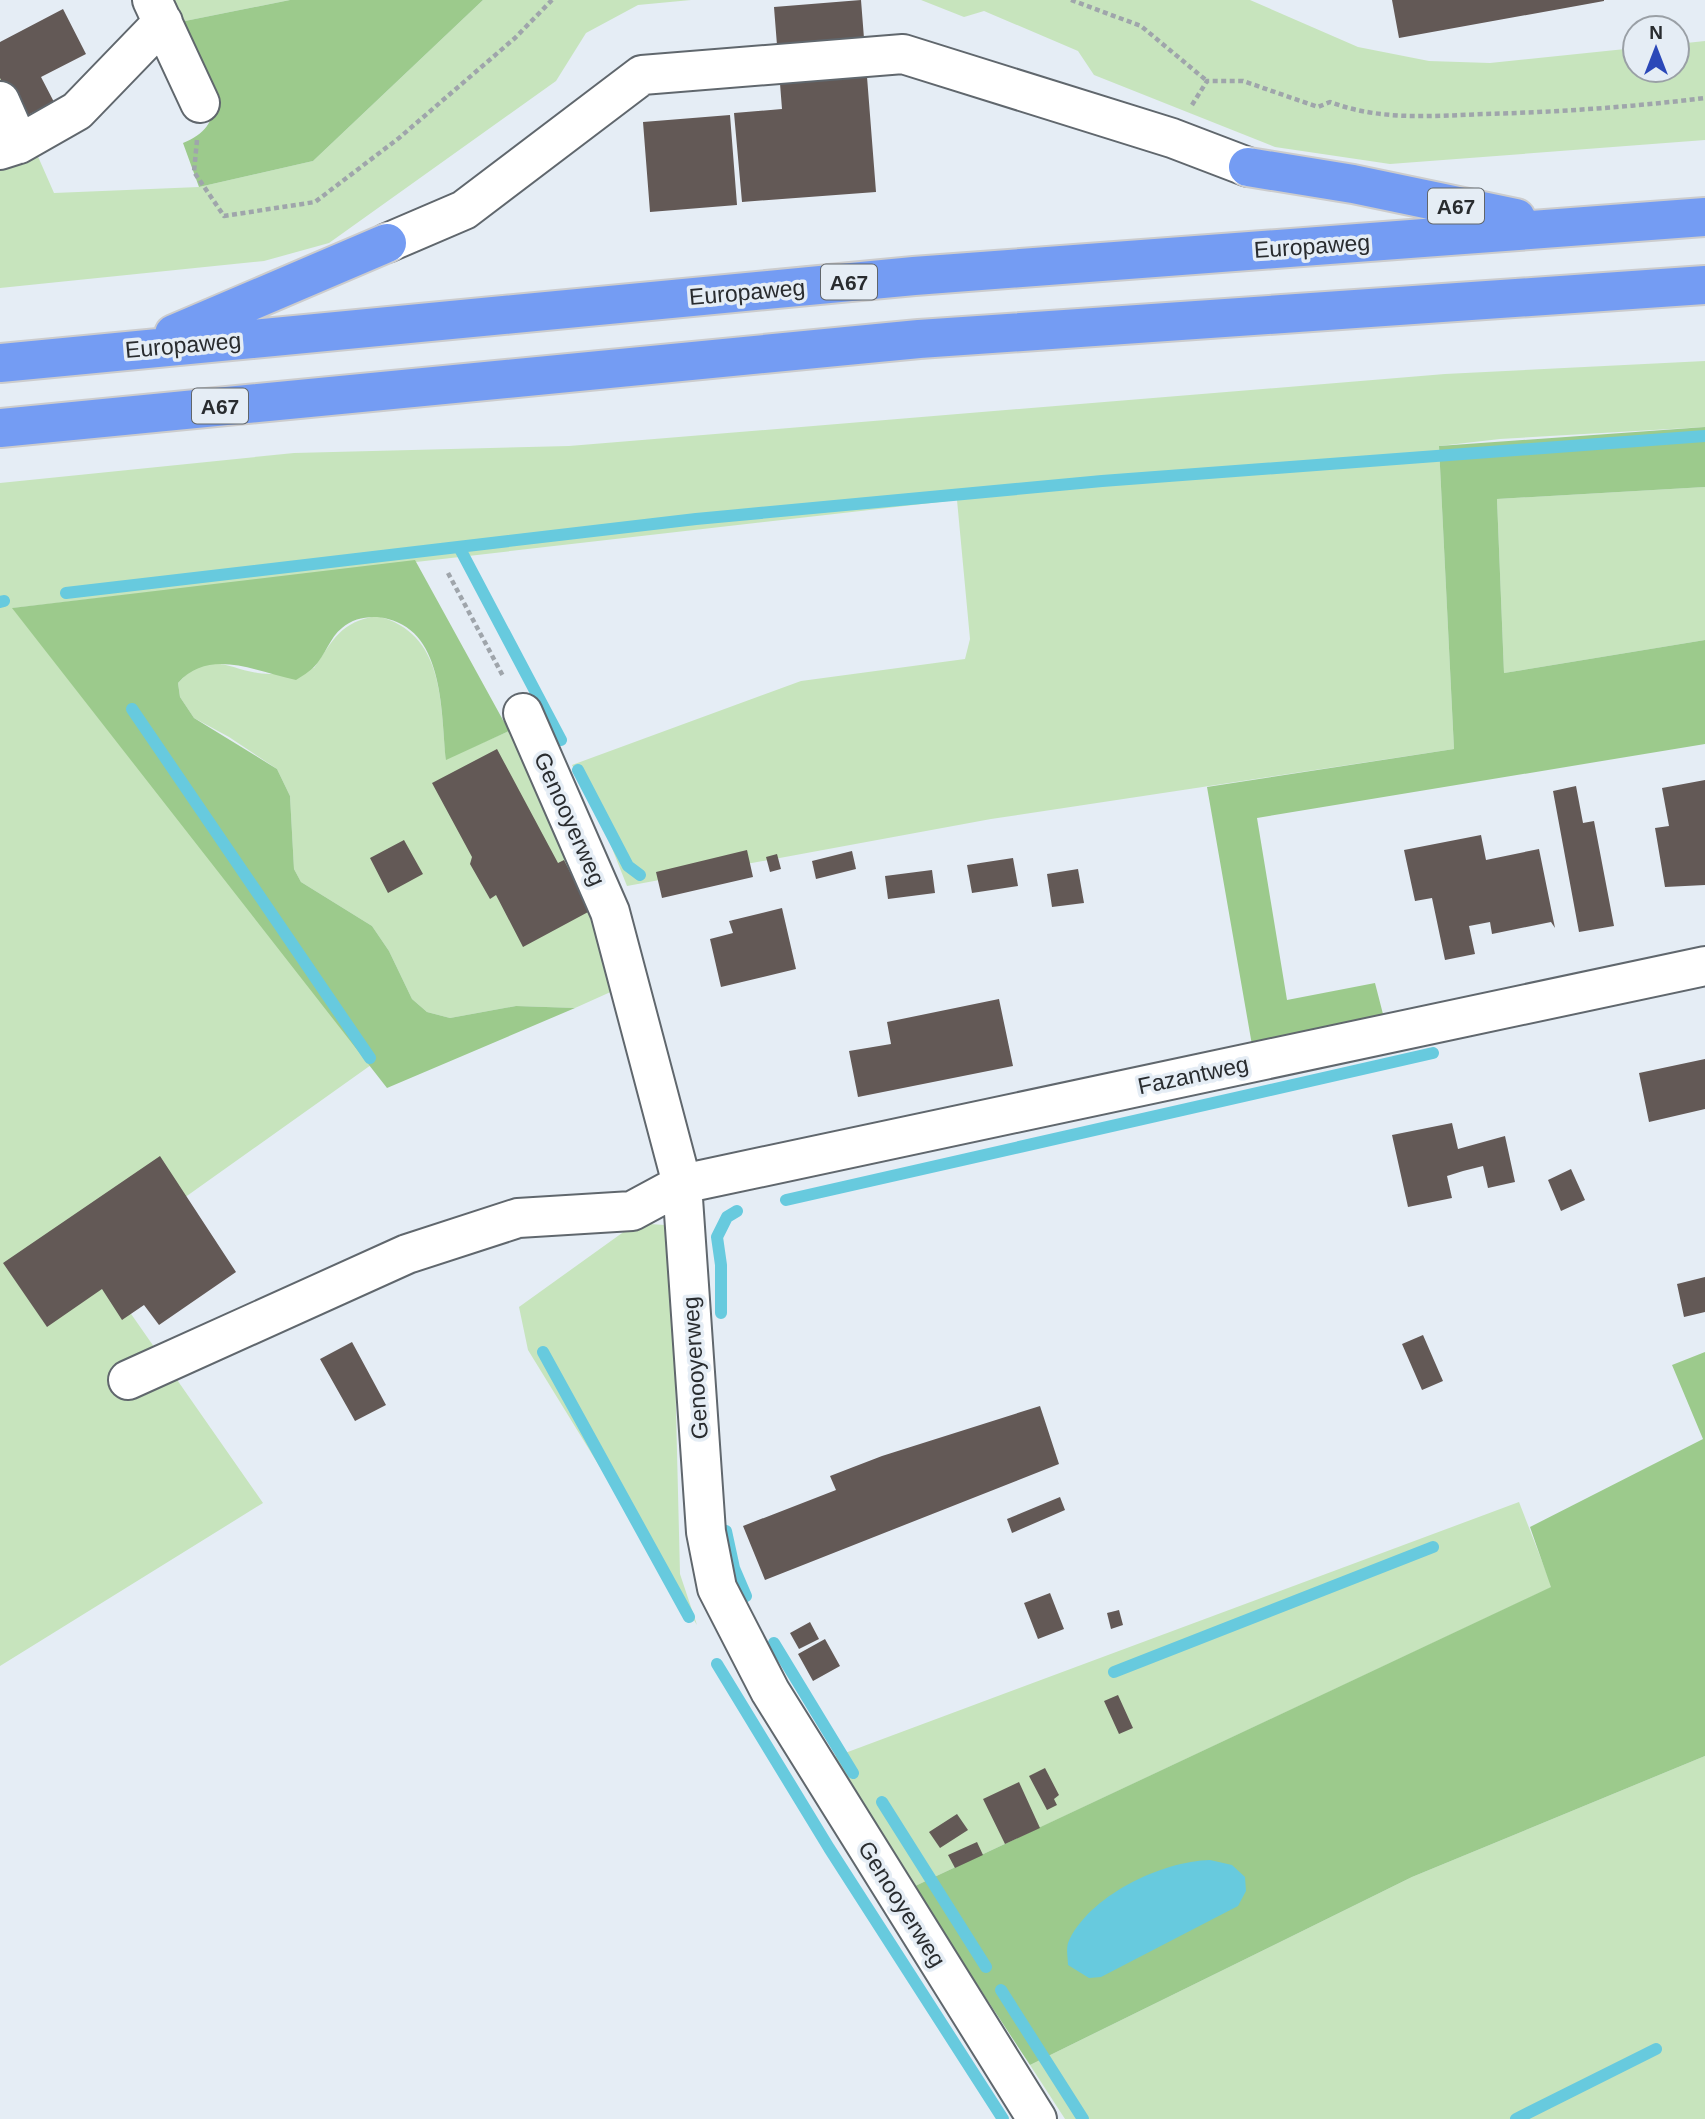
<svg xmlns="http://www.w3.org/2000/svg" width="1705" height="2119" font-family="Helvetica,sans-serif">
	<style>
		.green { fill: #c7e4bd }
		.forest { fill: #9cca8c }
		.water { fill: #67cade }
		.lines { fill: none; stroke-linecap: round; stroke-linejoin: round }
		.stream { stroke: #67cade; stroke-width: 12 }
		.building { fill: #635956 }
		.minor-casing { stroke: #60676d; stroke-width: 42 }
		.highway-casing { stroke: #cccccd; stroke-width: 42 }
		.path { stroke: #9fa5ab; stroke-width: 4.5; stroke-dasharray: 5 3.5; stroke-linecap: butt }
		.minor { stroke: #fff; stroke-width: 38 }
		.highway { stroke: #749cf3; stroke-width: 38 }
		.labels { text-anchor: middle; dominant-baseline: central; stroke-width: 7; stroke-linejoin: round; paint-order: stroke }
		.shield { fill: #e5edf5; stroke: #61666a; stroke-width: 2 }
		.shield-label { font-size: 21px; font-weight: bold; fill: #292c2f }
		.street-label { font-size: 23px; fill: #292c2f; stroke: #e5edf5 }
	</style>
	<rect width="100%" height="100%" fill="#e5edf5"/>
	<path class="green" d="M170,0H290L180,22Z
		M483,0H691L638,5L586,33L556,81L329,243L264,261L0,288V70L54,193L199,187L313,161Z
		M921,0H1250L1358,47L1429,61L1490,63L1635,48V70H1677V44L1705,41V140L1390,164L1275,147L1094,75L1078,51L984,11L964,17Z
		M1705,361V427L1500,439L1439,446L1454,749L991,819L627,886L602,823L572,765L801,681L965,659L970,639L957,500L13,608L371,1065L35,1304L43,1321L106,1278L263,1503L0,1666V483L294,453L569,446L1445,374Z
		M1705,487V640L1504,673L1497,499Z
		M377,616C445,633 440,702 446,759L509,731L546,799L588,897L615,990L575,1008L516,1006L450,1018L427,1012L412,999L389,951L372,926L301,882L294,869L290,796L277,769L229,737L194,718L180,697L178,683C212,645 232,674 270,674C284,674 300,670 314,668C334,639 340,622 377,616Z
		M636,1223L664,1225L672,1246L680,1574L697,1625L528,1350L519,1307Z
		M1519,1502L1552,1587L913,1887L829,1759Z
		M1705,1756V2119H1065L1030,2065L1412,1877Z"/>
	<path class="forest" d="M290,0H483L313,161L199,187L183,143C243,120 198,62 180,22Z
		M1705,427V487L1497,499L1504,673L1705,640V744L1257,818L1287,1000L1375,983L1384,1018L1252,1045L1207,787L1454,749L1439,446Z
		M415,560L509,731L446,760C441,715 445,633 388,619C373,615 355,617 342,628C330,637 325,656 314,667C309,672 302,676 296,680C256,672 210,647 178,683L180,697L194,718L277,769L290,796L294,869L301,882L372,926L389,951L412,999L427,1012L450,1018L516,1006L575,1008L387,1088L12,608Z
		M1705,1352V1756L1412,1877L1030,2065L913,1887L1551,1587L1530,1527L1703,1439L1672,1365Z"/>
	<path class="water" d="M1210,1860L1232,1865L1245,1877L1246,1891L1238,1906L1101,1977L1089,1978L1068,1965C1068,1958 1066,1950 1068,1943C1088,1896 1162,1861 1210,1860Z"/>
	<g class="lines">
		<path class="stream" d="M459,547L561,740
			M66,593L696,519L1102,481L1705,436
			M0,602L4,601
			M132,709L370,1058
			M578,770L628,866L640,875
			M786,1200L1433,1053
			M721,1313V1265L717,1237L727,1217L737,1211
			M543,1352L689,1617
			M726,1531L734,1568L746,1596
			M774,1643L853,1773
			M717,1664L829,1848L1003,2119
			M1114,1672L1433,1547
			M882,1802L986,1967
			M1001,1990L1083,2119
			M1516,2119L1656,2049"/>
	</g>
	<path class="building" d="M861,0L876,192L742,202L734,113L782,109L774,7Z
		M1392,0H1604V1L1399,38Z
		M63,9L86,54L41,77L54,102L20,119L0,78V42Z
		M730,115L737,205L650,212L643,122Z
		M497,749L558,863L564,860L590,911L523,947L496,895L490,899L470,864L472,857L432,783Z
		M1705,780V885L1665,887L1655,828L1669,826L1662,788Z
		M1576,786L1583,823L1594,821L1614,926L1579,932L1553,791Z
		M1481,835L1486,860L1539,849L1555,928L1551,922L1492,934L1490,922L1469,926L1475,954L1445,960L1432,898L1415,901L1404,850Z
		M404,840L423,874L388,893L370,858Z
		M747,850L753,877L662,898L656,872Z
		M852,851L856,869L816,879L812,861Z
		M777,854L781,869L770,872L766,857Z
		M1013,858L1018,886L972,893L967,865Z
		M1078,869L1084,903L1052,907L1047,874Z
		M932,870L935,893L888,899L885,876Z
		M782,908L796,969L721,987L710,939L733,933L729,921Z
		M999,999L1013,1066L858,1097L849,1051L891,1044L887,1022Z
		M1705,1059V1109L1649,1122L1639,1073Z
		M1452,1123L1458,1149L1505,1136L1515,1182L1488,1188L1483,1166L1463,1171L1447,1176L1452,1198L1408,1207L1392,1135Z
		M160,1156L236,1272L159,1325L144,1305L122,1320L102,1289L47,1327L3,1263Z
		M1571,1169L1585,1200L1561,1211L1548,1180Z
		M1705,1277V1312L1684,1317L1677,1284Z
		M1423,1335L1443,1381L1422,1390L1402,1344Z
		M352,1342L386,1405L355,1421L320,1359Z
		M1040,1406L1059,1464L765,1580L743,1526L836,1490L830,1476L882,1456Z
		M1060,1497L1065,1510L1012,1533L1007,1519Z
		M1050,1593L1064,1629L1038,1639L1024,1603Z
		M1119,1610L1123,1625L1111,1629L1107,1613Z
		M810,1622L819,1639L799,1649L790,1633Z
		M825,1639L840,1666L813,1681L798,1654Z
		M1118,1695L1133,1728L1119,1734L1104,1701Z
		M1045,1768L1059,1795L1054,1799L1057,1805L1047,1810L1029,1776Z
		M1019,1782L1040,1828L1005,1844L983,1799Z
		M957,1814L968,1830L940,1848L929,1832Z
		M977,1842L983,1855L955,1868L948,1855Z"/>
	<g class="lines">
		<g class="minor-casing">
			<path id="minor" d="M152,0L200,103
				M0,101L19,144
				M0,150L19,144L77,111L163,22
				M387,243L464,210L642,75L903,54L1172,138L1248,167
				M523,713L610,912L682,1184L706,1532L717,1588L770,1691L1037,2119
				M128,1380L407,1254L518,1218L632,1211L682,1184L1705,966"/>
		</g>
		<g class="highway-casing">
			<path id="highway" d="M1248,167L1353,184L1516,218
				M174,334L387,243
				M0,363L914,276L1705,217
				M0,428L919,339L1705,285"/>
		</g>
		<path class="path" d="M1071,0L1141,26L1207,81
			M1192,105L1207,81H1243L1318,107L1330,102C1381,121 1431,116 1485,114C1558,112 1632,107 1705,98
			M197,140L194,172L224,216L315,202L399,138L515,38L552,0
			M448,573L504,678"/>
		<use href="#minor" class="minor"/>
		<use href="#highway" class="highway"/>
	</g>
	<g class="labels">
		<g class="shield">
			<rect x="1428" y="188.5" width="56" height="35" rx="5"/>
			<rect x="821" y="264.5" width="56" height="35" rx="5"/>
			<rect x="192" y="388.5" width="56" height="35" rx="5"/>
		</g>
		<g class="shield-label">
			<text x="1456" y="206">A67</text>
			<text x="849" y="282">A67</text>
			<text x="220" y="406">A67</text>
		</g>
		<g class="street-label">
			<text transform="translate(1312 246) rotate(-4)">Europaweg</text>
			<text transform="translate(747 292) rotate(-5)">Europaweg</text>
			<text transform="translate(183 345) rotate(-5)">Europaweg</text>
			<text transform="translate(570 819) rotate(66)">Genooyerweg</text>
			<text transform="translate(1193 1075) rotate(-12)">Fazantweg</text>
			<text transform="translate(695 1368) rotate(-94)">Genooyerweg</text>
			<text transform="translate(902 1904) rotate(58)">Genooyerweg</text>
		</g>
	</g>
	<g transform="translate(1656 49)"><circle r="33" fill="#e5edf5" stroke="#9aa0a6" stroke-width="2"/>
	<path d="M0-5L12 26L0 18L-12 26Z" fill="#2b48b8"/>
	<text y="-10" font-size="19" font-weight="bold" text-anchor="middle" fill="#292c2f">N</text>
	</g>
</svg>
